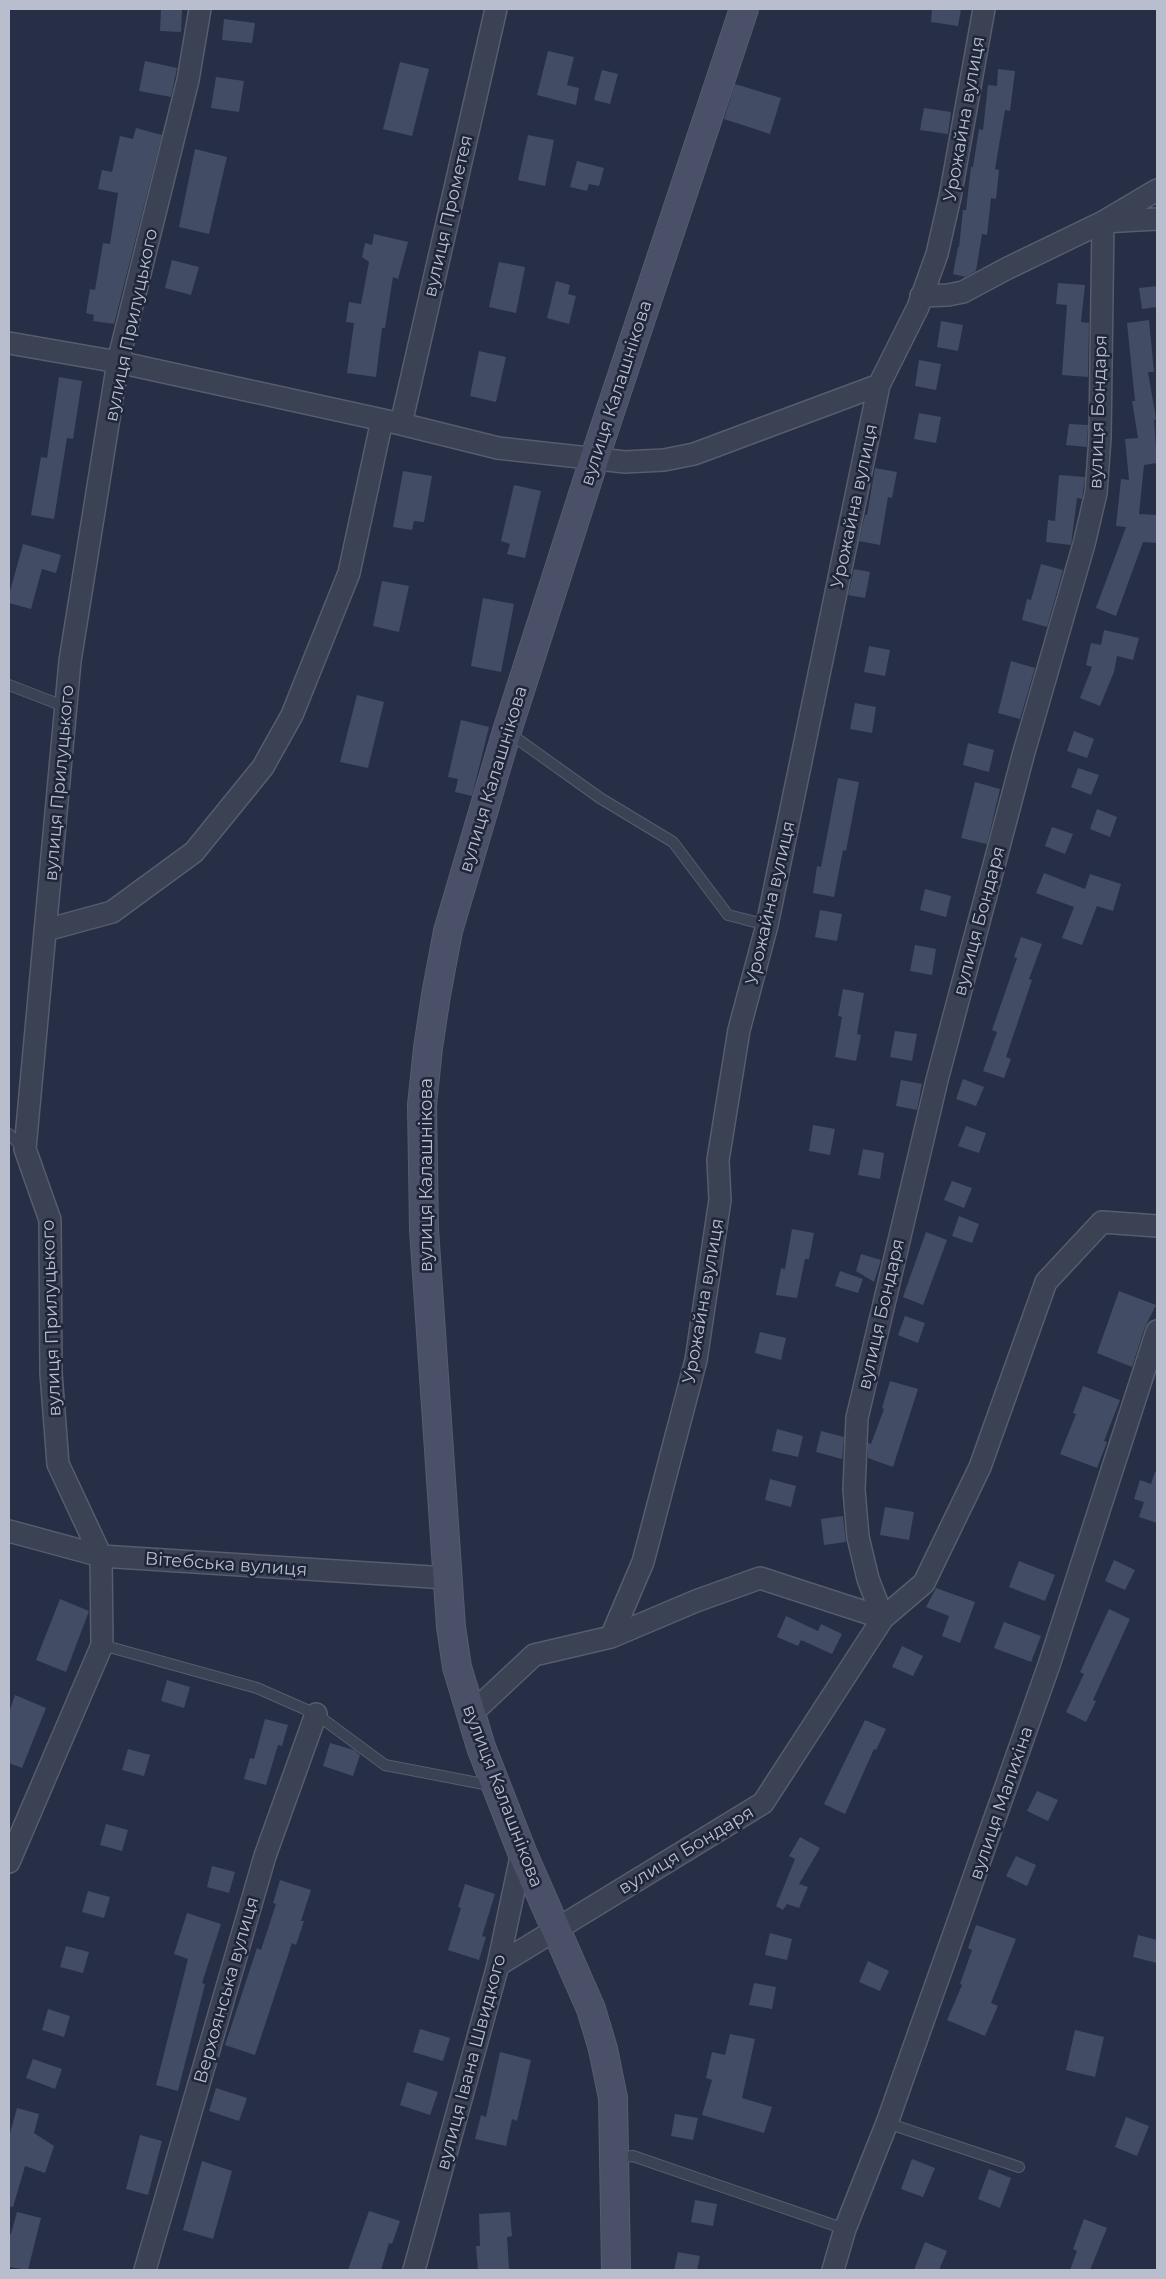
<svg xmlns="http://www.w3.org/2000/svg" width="1166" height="2279" font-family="Montserrat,sans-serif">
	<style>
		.building { fill: #434c65 }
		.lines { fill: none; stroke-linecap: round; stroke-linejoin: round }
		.lane-casing { stroke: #575c6f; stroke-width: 12 }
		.street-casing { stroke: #575c6f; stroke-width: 24 }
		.secondary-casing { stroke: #575c6f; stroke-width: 30 }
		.lane { stroke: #3b4254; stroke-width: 10 }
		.street { stroke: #3b4254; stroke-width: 21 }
		.secondary { stroke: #495067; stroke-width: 28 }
		.labels { text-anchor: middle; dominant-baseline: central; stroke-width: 5; stroke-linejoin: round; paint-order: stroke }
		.street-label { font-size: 18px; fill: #b9bece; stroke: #1f263a }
	</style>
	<rect width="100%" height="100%" fill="#262f45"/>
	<path class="building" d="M161,9H182L181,32L160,31Z
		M932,9H961L958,26L931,22Z
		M224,19L255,23L252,43L222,40Z
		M548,51L574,57L567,85L579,88L576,105L537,95Z
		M145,61L177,68L171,97L139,91Z
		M400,62L429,69L412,136L383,129Z
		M998,69L1015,71L1010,111L1005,110L995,169L999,170L996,199L991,198L987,235L982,234L976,271L965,277L953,274L958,247H959L963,210H966L971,167H973L979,129L983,130L988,85L997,86Z
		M602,70L618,74L610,104L594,100Z
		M216,77L244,81L239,112L211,108Z
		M735,84L781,98L770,134L724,119Z
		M924,108L951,112L948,134L920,130Z
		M136,128L162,135L114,324L93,321L94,315L86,313L90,289L95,290L103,243L110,244L118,193L98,189L102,170L112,172L120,136L133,139Z
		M528,135L554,140L545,186L518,180Z
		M195,149L227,157L209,234L179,227Z
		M577,161L604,168L599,186L589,184L587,191L570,187Z
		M374,234L408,242L398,279L393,277L385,328H382L376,377L347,373L354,323L346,322L349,302L361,304L369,262L362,257L365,243L372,245Z
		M172,260L199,267L191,295L165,288Z
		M499,262L525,267L516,313L489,307Z
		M556,281L570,285L568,294L576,296L569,324L547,318Z
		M1058,283L1085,285L1081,322L1089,323L1088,377L1062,375L1067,305L1056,304Z
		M1157,286V307L1142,309L1139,288Z
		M1149,320L1154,372H1148L1156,419L1154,420L1157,463L1144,465L1139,514L1157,515V543L1143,542L1116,616L1096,608L1126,527L1116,526L1121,479L1129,480L1125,439L1138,438L1132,401H1135L1127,323Z
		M941,321L963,325L958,351L937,347Z
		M479,351L506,357L496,402L470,396Z
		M919,360L941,364L936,390L915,386Z
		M59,377L82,381L73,439L67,438L54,519L31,515L41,457L47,458Z
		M919,413L941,417L936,443L914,439Z
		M1069,424L1088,425L1087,447L1066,445Z
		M875,468L897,472L892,498L888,497L880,545L859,541L865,515H867Z
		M403,471L432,476L424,522L414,521L412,530L393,527Z
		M1059,475L1085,477L1082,499L1077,498L1071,545L1046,542L1048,520L1055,521Z
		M514,485L541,491L525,558L507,554L510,544L501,541Z
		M23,544L61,555L56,573L42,569L31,609L9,603V595Z
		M1041,564L1063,570L1047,627L1022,620L1027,599L1031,600Z
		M854,569L870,572L865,598L848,595Z
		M382,581L409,586L399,632L373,626Z
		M483,598L514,604L501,672L471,666Z
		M1104,630L1139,638L1133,660L1117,656L1114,672L1100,706L1080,698L1092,667L1086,665L1091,643L1101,645Z
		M869,646L890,650L885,676L864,672Z
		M1011,661L1035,668L1020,719L998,713Z
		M357,695L384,702L368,768L340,762Z
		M855,703L876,707L872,733L850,729Z
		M461,720L489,727L472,796L455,792L458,779L448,777Z
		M1074,731L1094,739L1087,758L1067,751Z
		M968,743L994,750L989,772L963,765Z
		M1078,768L1099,775L1091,795L1071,787Z
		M838,778L859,782L846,851L843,850L834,897L813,893L817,866L821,867Z
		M975,782L1000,789L987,844L961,838Z
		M1097,809L1117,817L1110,837L1090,829Z
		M1052,827L1073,834L1065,854L1045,846Z
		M1044,873L1085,889L1090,874L1121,884L1113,911L1097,906L1082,945L1062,938L1074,907L1036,893Z
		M925,889L951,896L946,917L920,910Z
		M820,910L842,914L837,941L815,937Z
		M1021,937L1042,944L1029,979L1032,980L1006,1057L1011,1059L1004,1078L983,1071L997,1032L992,1030L1017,958L1014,957Z
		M915,945L936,949L932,975L910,971Z
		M843,989L864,993L857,1034L861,1035L856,1061L835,1057L842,1017L838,1016Z
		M895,1031L917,1034L912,1061L890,1057Z
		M963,1079L984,1087L976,1106L956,1099Z
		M901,1080L922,1084L917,1110L896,1106Z
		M813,1125L835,1129L830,1155L809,1151Z
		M966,1126L986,1133L979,1153L958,1146Z
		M863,1149L884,1153L880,1179L858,1175Z
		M952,1181L972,1188L964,1208L944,1200Z
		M959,1216L979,1224L972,1243L952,1236Z
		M792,1229L814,1233L809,1259H805L797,1298L776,1295L781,1268L785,1269Z
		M926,1232L947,1240L923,1305L903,1297Z
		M861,1254L881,1260L874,1282L856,1271Z
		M840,1271L863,1279L858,1293L835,1286Z
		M1119,1291L1156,1305L1145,1327L1132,1367L1097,1353Z
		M905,1316L925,1323L918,1343L898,1335Z
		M760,1332L786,1338L781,1360L755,1353Z
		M890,1381L918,1389L893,1467L868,1458V1443L871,1444L884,1409L882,1408Z
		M1083,1386L1120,1400L1104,1441L1107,1442L1097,1468L1060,1454L1076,1414L1073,1413Z
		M777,1429L803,1436L798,1457L772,1451Z
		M821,1431L844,1437L842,1459L816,1452Z
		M1155,1472H1157V1523L1139,1517L1144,1502L1134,1499L1140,1480L1151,1484Z
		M770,1479L796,1486L791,1507L765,1500Z
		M885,1507L914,1512L909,1540L880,1535Z
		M843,1516L846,1542L824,1545L821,1519Z
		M1114,1560L1135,1570L1125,1590L1105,1581Z
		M1019,1561L1055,1575L1045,1601L1009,1587Z
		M936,1588L975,1602L960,1643L942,1636L949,1616L926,1607Z
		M60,1599L89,1611L66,1672L36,1660Z
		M1109,1609L1130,1619L1093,1700L1096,1701L1086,1722L1066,1712L1084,1674L1080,1672Z
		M786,1616L818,1631L821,1624L842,1634L832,1654L801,1640L798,1646L777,1637Z
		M1004,1622L1041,1636L1031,1662L994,1648Z
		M902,1646L923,1656L913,1676L892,1667Z
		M167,1680L190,1687L184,1708L161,1701Z
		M15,1695L46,1708L22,1768L9,1763V1712Z
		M265,1719L288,1725L282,1746L278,1745L266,1785L244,1779L250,1758L254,1759Z
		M865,1720L886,1729L876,1750L874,1749L845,1814L824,1804Z
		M330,1743L354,1750L360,1755L353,1776L323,1766Z
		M128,1749L150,1755L144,1776L122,1770Z
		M1037,1791L1058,1800L1048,1821L1027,1811Z
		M106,1824L128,1830L122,1851L100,1845Z
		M800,1837L820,1848L799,1884L808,1887L799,1908L787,1904L783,1910L776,1906L795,1859L789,1856Z
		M1016,1856L1036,1865L1027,1886L1006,1876Z
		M212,1866L235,1872L229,1893L207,1887Z
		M280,1880L311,1890L301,1921H304L296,1945L292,1943L255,2055L225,2045L257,1948L261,1950L276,1904L273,1903Z
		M465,1884L495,1894L482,1936L486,1937L479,1960L448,1950L461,1908L458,1907Z
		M88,1891L110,1897L104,1918L82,1912Z
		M187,1913L221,1924L202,1983L205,1984L178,2091L156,2085L188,1959L174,1954Z
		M976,1925L1016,1939L991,2003L998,2006L985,2036L947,2020L962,1985L960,1984L972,1950L968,1948Z
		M770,1933L792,1939L787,1960L765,1955Z
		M1138,1935L1157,1940V1963L1133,1957Z
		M66,1946L89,1952L83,1973L60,1967Z
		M868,1961L889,1971L880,1991L859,1982Z
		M754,1983L776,1987L772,2009L749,2005Z
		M48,2009L70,2016L64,2037L42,2030Z
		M420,2029L450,2038L443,2061L413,2052Z
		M1075,2030L1104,2037L1095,2077L1066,2070Z
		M730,2034L755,2039L742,2098L772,2107L764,2133L702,2115L712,2080L706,2078L712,2052L725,2055Z
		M500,2052L531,2060L517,2121L512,2119L506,2146L475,2139L481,2115L486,2117Z
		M33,2059L62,2069L55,2089L26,2078Z
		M407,2082L438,2092L430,2115L400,2105Z
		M216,2088L247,2098L239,2121L209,2111Z
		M17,2108L39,2114L34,2133L54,2146L45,2173L25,2166L13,2207L9,2206V2137Z
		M675,2114L698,2118L693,2140L671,2136Z
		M1126,2117L1149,2126L1137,2156L1115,2147Z
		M140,2135L162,2141L148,2195L126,2189Z
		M912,2159L935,2168L923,2197L901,2189Z
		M202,2161L232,2171L213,2239L183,2230Z
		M989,2169L1011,2178L1000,2208L978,2199Z
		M695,2200L717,2204L713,2226L691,2222Z
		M369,2211L400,2221L392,2244L389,2243L381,2270H348Z
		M17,2212L41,2218L28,2270L9,2267V2234H11Z
		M510,2212L512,2236L507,2237L509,2269L478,2270L476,2246H480L479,2214Z
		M1084,2219L1107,2228L1090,2270H1070L1077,2251L1073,2249Z
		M925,2242L947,2251L939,2270H914Z
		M678,2252L700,2256L697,2270H674Z"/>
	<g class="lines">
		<g class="lane-casing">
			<path id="lane" d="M9,685L66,707
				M509,733L600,798L673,842L728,915L767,925
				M9,1134L24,1149
				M102,1645L257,1688L316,1714L385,1765L494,1786
				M887,2123L1019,2167
				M616,2158L633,2156L845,2229"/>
		</g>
		<g class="street-casing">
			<path id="street" d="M921,296L948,295L963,292L1006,269L1103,222L1157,190
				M9,343L118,362L401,424L498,448L625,462L664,460L694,454L879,385
				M401,424L496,9
				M46,930L112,912L194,852L263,767L292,715L349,573L382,420
				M9,1531L101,1556L447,1578
				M611,1637L696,1601L760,1578L883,1618L924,1583L980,1467L1046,1282L1102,1222L1157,1226
				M470,1715L534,1655L611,1637L643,1562L696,1360L720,1200L718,1160L739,1030L767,925L879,385L918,307L937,254L950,197L984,9
				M9,1862L102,1645L101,1556L58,1464L51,1373L50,1220L25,1149L70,661L118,362L188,80L200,9
				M498,1965L763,1803L883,1618L868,1579L858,1537L854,1490L857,1418L937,1080L1024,752L1084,544L1096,493L1100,438L1103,222L1157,219
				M145,2270L265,1856L316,1714
				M414,2270L498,1965L522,1852
				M833,2270L845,2229L887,2123L1049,1665L1157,1331"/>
		</g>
		<g class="secondary-casing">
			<path id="secondary" d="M616,2270L613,2098L603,2049L591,2009L522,1852L481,1747L457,1667L451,1627L424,1229L422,1105L428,1048L436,995L448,931L507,731L595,457L744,9"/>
		</g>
		<use href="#lane" class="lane"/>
		<use href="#street" class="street"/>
		<use href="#secondary" class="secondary"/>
	</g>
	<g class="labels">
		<g class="street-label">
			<text transform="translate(964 119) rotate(-80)">Урожайна вулиця</text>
			<text transform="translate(448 216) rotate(-77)">вулиця Прометея</text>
			<text transform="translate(131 325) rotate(-78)">вулиця Прилуцького</text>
			<text transform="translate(616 393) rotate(-72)">вулиця Калашнікова</text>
			<text transform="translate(1098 412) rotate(-88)">вулиця Бондаря</text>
			<text transform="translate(854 506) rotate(-78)">Урожайна вулиця</text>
			<text transform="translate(493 779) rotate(-73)">вулиця Калашнікова</text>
			<text transform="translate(59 783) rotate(-85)">вулиця Прилуцького</text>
			<text transform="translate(770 903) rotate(-77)">Урожайна вулиця</text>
			<text transform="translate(979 921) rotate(-75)">вулиця Бондаря</text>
			<text transform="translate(426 1175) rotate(-90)">вулиця Калашнікова</text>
			<text transform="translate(703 1301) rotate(-80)">Урожайна вулиця</text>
			<text transform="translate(881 1314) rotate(-77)">вулиця Бондаря</text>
			<text transform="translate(51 1318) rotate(-92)">вулиця Прилуцького</text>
			<text transform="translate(226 1564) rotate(4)">Вітебська вулиця</text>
			<text transform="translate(503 1796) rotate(69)">вулиця Калашнікова</text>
			<text transform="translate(1001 1803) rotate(-71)">вулиця Малихіна</text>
			<text transform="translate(686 1850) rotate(-31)">вулиця Бондаря</text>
			<text transform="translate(226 1990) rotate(-74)">Верхоянська вулиця</text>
			<text transform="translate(471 2062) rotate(-75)">вулиця Івана Швидкого</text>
		</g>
	</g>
	<rect width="1166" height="2279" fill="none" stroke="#b9bece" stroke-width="20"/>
</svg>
